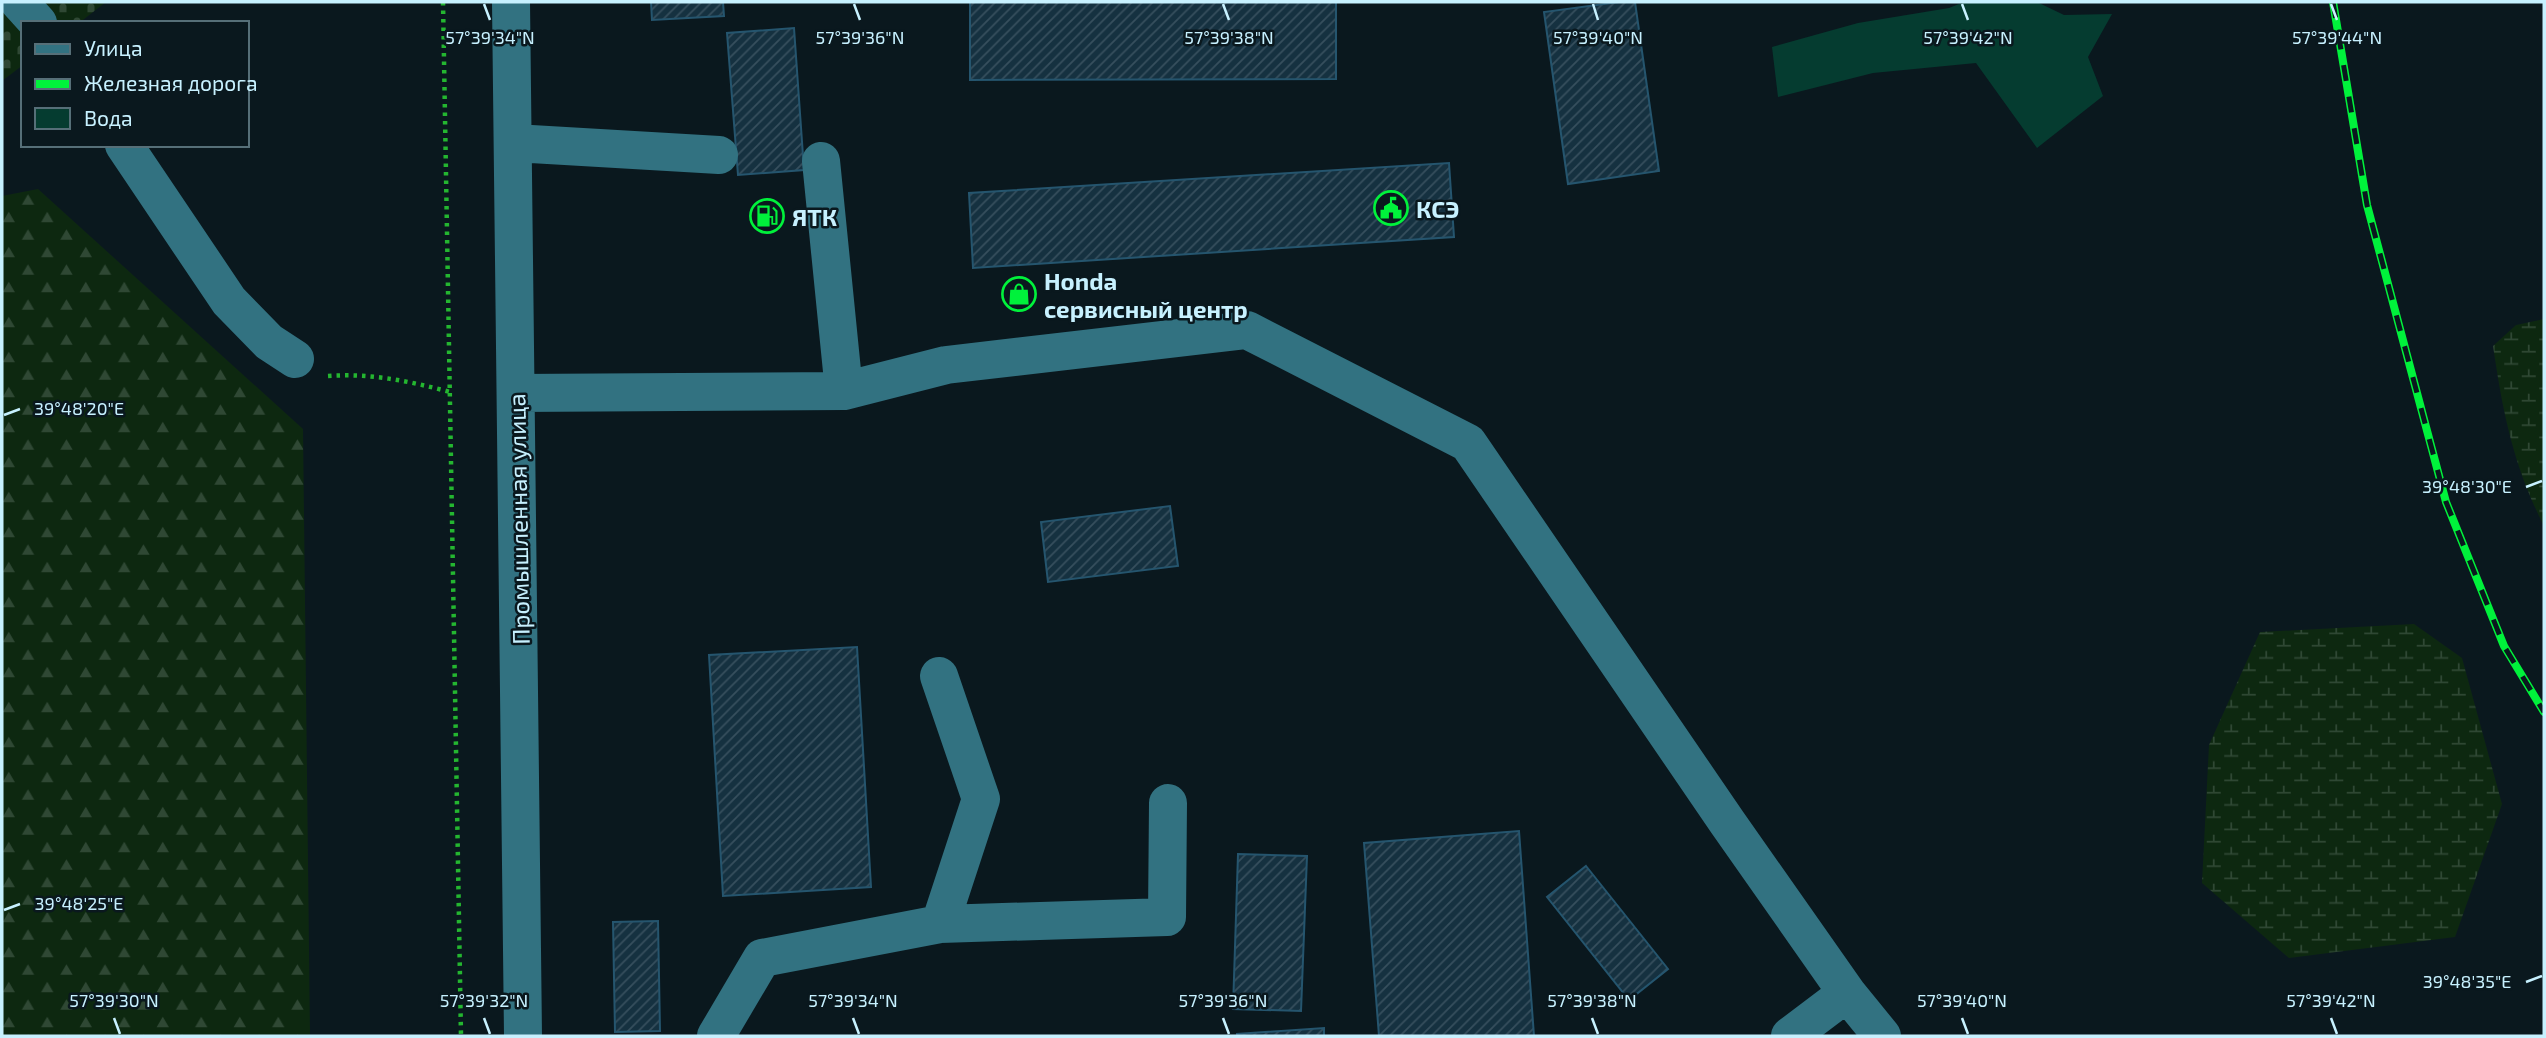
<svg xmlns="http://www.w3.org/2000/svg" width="2546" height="1038" font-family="'Exo 2',sans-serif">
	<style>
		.forest { fill: url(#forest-firs) }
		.wetland { fill: url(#wetland-marsh) }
		.cemetery { fill: url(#cemetery-stones) }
		.water { fill: #053c30 }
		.building { fill: url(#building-hatch); stroke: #25556e; stroke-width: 2 }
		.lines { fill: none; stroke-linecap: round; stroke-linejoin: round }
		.path { stroke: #24b630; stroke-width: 4.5; stroke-dasharray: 3.5 5; stroke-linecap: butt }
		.minor { stroke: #327281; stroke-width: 38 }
		.rail-casing { stroke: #00f23b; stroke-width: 8 }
		.rail { stroke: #0a181e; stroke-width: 5; stroke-dasharray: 16; stroke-linecap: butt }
		.ticks { fill: none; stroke: #c7f1ff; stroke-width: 2.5 }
		.labels { text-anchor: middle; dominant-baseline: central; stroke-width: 5; stroke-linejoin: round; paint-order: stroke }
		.poi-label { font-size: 24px; font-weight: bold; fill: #c7f1ff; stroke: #0a181e; text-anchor: start }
		.street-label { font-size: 24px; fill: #c7f1ff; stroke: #0a181e }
		.ticks-label { font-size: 18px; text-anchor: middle; fill: #c7f1ff; stroke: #0a181e; stroke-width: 5; stroke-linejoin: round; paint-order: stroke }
	</style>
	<defs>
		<pattern id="forest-firs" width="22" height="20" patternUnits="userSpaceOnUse" patternTransform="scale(1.75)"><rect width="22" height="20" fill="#0d2810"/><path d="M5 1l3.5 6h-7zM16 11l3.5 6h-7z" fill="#2f4834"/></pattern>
		<pattern id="wetland-marsh" width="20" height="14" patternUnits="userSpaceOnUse" patternTransform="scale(1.75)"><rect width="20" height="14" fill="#0d2810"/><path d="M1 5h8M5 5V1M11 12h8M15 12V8" fill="none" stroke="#2f4834"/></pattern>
		<pattern id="cemetery-stones" width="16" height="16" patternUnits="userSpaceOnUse" patternTransform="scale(1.75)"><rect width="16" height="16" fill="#0d2810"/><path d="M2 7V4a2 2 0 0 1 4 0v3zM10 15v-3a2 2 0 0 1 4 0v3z" fill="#2f4834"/></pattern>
		<pattern id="building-hatch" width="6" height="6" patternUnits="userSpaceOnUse" patternTransform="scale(1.75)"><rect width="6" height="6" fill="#153140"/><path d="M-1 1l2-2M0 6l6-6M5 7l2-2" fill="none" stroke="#364f5d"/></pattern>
	</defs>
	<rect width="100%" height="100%" fill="#0a181e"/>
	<path class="forest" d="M38,189L303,429L310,1036H2V196Z"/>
	<path class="wetland" d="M2544,319V526C2513,465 2503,413 2493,346L2516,325Z
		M2414,624L2462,658L2502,804L2455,937L2289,958L2202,883L2209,745L2260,632Z"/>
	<path class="cemetery" d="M2,2H106L79,23H23V65L2,81Z"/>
	<path class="water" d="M1964,2H2037L2064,15L2112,14L2088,57L2103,96L2037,148L1976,63L1873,73L1778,97L1772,47L1858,23L1949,8Z"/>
	<path class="building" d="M651,2H723L724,16L652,20Z
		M970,2H1336V79L970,80Z
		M1619,2H1635L1659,171L1568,184L1544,12Z
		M794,28L804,170L738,175L727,33Z
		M1449,163L1454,237L973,268L969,193Z
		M1170,506L1178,566L1048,582L1041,522Z
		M857,647L871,887L723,896L709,655Z
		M1519,831L1534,1036H1379L1364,843Z
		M1238,854L1307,856L1301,1011L1233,1009Z
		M1586,866L1668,969L1629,1000L1547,897Z
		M658,921L660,1031L615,1032L613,922Z
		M1324,1028V1036H1237V1034Z"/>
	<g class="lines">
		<path class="path" d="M443,2L461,1036
			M328,376C371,373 409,381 450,392"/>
		<path class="minor" d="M19,2L38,23
			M511,2L523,1036
			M514,143L719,155
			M124,145L229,301L269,342L295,359
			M844,391L946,365L1247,330L1468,443L1727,822L1847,993L1790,1036
			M517,393L844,391L821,161
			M939,676L981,799L940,924
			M1847,993L1882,1036
			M716,1036L762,958L940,924L1167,917L1168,803"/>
		<g class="rail-casing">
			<path id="rail" d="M2333,2L2367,205L2446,502L2504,646L2544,712"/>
		</g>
		<use href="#rail" class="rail"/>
	</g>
	<path class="ticks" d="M484,4L490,20M854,4L860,20M1223,4L1229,20M1593,4L1598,20M1962,4L1968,20M2331,4L2337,20M4,415L20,409M2526,487L2542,481M4,910L20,904M2526,982L2542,976M114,1018L120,1034M484,1018L490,1034M853,1018L859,1034M1223,1018L1229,1034M1592,1018L1598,1034M1962,1018L1968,1034M2331,1018L2337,1034"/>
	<defs>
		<g id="civic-ring" transform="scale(1.75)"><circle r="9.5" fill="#0a181e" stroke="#00f23b" stroke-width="1.5"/><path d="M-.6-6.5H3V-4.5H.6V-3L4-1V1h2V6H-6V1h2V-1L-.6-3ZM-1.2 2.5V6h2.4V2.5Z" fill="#00f23b"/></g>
		<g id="fuel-ring" transform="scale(1.75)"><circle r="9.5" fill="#0a181e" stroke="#00f23b" stroke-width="1.5"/><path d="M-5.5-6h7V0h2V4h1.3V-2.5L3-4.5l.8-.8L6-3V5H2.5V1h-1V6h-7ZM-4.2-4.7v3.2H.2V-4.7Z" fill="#00f23b"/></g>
		<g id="shop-ring" transform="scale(1.75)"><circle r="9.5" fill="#0a181e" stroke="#00f23b" stroke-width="1.5"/><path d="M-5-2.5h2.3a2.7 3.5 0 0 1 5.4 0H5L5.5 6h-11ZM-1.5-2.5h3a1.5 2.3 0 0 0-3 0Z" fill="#00f23b"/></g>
	</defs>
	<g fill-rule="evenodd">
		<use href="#civic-ring" x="1391" y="208"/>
		<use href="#fuel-ring" x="767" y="216"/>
		<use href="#shop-ring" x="1019" y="294"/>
	</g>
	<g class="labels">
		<g class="poi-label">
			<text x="1416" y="208">КСЭ</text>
			<text x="792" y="216">ЯТК</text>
			<text x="1044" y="280">Honda<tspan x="1044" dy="28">сервисный центр</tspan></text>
		</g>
		<g class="street-label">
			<text transform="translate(518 519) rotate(-91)">Промышленная улица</text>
		</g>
	</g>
	<g class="ticks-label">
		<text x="490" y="44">57°39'34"N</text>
		<text x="860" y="44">57°39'36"N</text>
		<text x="1229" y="44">57°39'38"N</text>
		<text x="2337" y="44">57°39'44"N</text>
		<text x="1598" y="44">57°39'40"N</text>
		<text x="1968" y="44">57°39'42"N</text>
		<text x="79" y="415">39°48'20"E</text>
		<text x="2467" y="493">39°48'30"E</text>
		<text x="79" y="910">39°48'25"E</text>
		<text x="2467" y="988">39°48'35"E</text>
		<text x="114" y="1007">57°39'30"N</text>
		<text x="484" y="1007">57°39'32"N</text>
		<text x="853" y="1007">57°39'34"N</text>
		<text x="1223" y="1007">57°39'36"N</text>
		<text x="1592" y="1007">57°39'38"N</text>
		<text x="1962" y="1007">57°39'40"N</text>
		<text x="2331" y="1007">57°39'42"N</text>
	</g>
	<rect width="2546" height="1038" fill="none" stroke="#c7f1ff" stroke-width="7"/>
	<rect x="21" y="21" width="228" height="126" fill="#0a181e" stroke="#566f78" stroke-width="2"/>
	<rect x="35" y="44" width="35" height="10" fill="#327281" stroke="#566f78" stroke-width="2"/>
	<text x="84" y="56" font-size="21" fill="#c7f1ff">Улица</text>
	<rect x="35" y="79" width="35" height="10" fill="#00f23b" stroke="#566f78" stroke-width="2"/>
	<text x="84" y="91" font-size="21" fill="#c7f1ff">Железная дорога</text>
	<rect x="35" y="108" width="35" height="21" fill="#053c30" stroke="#566f78" stroke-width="2"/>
	<text x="84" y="126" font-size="21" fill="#c7f1ff">Вода</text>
</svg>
